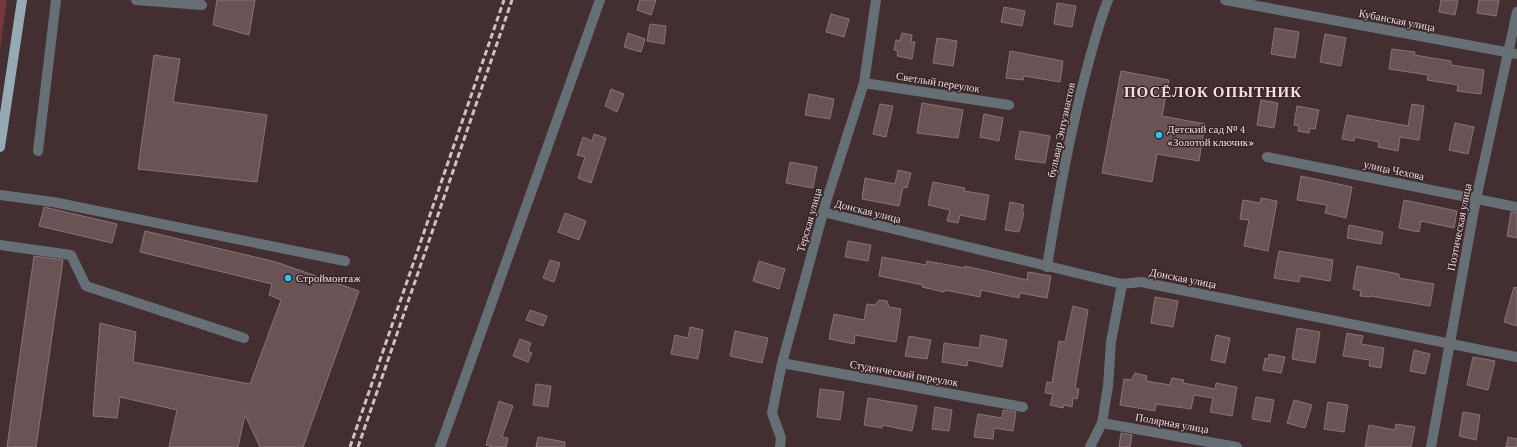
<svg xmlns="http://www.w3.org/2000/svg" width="1517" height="447" font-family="'Crimson Pro',serif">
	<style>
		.green { fill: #753740 }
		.building { fill: #6a5355; stroke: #8b7375 }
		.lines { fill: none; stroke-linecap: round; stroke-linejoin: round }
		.minor { stroke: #667074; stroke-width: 10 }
		.major { stroke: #96aab3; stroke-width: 10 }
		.rail { stroke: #cec0c1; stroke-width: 3; stroke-dasharray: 6 3; stroke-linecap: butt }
		.poi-dot { fill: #1dc9fd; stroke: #392527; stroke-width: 1.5 }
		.labels { text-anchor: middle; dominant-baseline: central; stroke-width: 3; stroke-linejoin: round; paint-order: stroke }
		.street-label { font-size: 11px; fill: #e8dbdc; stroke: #392527 }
		.poi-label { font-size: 11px; fill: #e8dbdc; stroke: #392527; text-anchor: start }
		.district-label { font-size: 15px; font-weight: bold; letter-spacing: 1px; fill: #f8dcde; stroke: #392527 }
	</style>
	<rect width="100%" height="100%" fill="#432f31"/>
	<path class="green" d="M0,0H7L0,49Z"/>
	<path class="building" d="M217,0H255L249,35L213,25Z
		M640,0H656L651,15L637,10Z
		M1441,0H1458L1455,15L1439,12Z
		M1479,0H1499L1496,16L1477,13Z
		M1057,3L1076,6L1072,27L1054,24Z
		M1004,7L1025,11L1022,26L1001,22Z
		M831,14L849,19L844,37L826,32Z
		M650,24L666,26L664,44L647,41Z
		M1275,28L1299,32L1295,58L1271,54Z
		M628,33L645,39L641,52L624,47Z
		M902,33L912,35L911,42H915L912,59L897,56L898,51L894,50L896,40L900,41Z
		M1325,34L1346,38L1341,66L1320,62Z
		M937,38L957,41L953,66L933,63Z
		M1392,49L1415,52L1414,55L1451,61V65L1484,70L1481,94L1457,91L1458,85L1427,80L1428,75L1389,69Z
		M1010,51L1063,61L1060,82L1024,76L1023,80L1006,78Z
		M154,55L180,59L173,102L267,115L257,182L138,169Z
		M1121,71L1169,80L1162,116L1205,124L1199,161L1157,154L1152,182L1102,173Z
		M611,89L624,94L617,112L605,106Z
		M809,94L834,99L830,119L805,115Z
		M1261,100L1278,103L1274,128L1257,125Z
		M922,103L963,110L958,138L917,133Z
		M880,104L893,106L886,137L873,134Z
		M1412,104L1424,106L1419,140L1400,137L1398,151L1378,147L1379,142L1355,137L1354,141L1342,139L1347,115L1408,126Z
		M1297,106L1319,110L1315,129L1310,128L1309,133L1298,131L1299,126L1294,125Z
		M984,114L1003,118L999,141L980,137Z
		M1455,123L1474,127L1468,154L1449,150Z
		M1020,131L1050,136L1045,163L1015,159Z
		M594,134L606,138L591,183L578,178L585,157L577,155L583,137L592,141Z
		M790,162L817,167L813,188L786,183Z
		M898,170L911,173L907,188L903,187L899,206L862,199L865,178L895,184Z
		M1301,176L1352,187L1346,218L1325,213L1327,205L1297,200Z
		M933,182L965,188L964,191L989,195L985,220L960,215L958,223L947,221L950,210L928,205Z
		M1261,198L1277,201L1268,251L1244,246L1249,220L1240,219L1243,200L1260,203Z
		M1404,200L1457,211L1454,228L1421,221L1419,232L1399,228Z
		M1010,202L1024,205L1022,212L1024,213L1019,232L1005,230Z
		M44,207L117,224L112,243L39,226Z
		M1511,212L1517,213V238L1507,236Z
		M565,213L586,221L579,240L558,232Z
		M1349,225L1383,232L1381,244L1347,238Z
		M145,231L276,262L359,291L303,447H260L245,415L238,447H169L177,410L120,397L117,418L93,416L100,323L136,332L133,362L250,384L281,300L269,295L272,284L140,252Z
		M848,241L871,245L868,261L845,257Z
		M1279,251L1333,260L1330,281L1300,276L1299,282L1274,278Z
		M34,256L63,260L36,447H7Z
		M882,257L926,265L927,261L965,268V266L1027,280L1028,272L1051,276L1047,298L1020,293L1019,298L981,290L980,297L945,290L944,292L922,287L923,285L879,276Z
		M550,260L560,263L554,282L543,278Z
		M759,261L785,269L779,289L753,281Z
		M1357,266L1399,274V278L1434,284L1430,306L1370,296V297L1360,296L1361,291L1353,289Z
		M1514,287L1517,288V326L1504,322Z
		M1155,297L1178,301L1173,327L1151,323Z
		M879,300L887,301L889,307L901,309L896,342L855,335L854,344L829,339L834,314L864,320L867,304L875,305Z
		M1073,306L1088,310L1075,388L1079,389L1077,399L1073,398L1072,407L1064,405L1063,408L1050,405L1053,394L1045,393L1047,382L1052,383L1059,341L1065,342Z
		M530,310L547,316L543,326L526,320Z
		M690,327L703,330L698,359L671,354L675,335L688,338Z
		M1297,328L1320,332L1315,363L1292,359Z
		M735,331L768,338L762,363L730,356Z
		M1347,333L1363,336L1361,344L1384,348L1381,368L1369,366L1370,360L1343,356Z
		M981,335L1007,340L1002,367L968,360L967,366L942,362L944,343L979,348Z
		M1216,335L1230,338L1225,363L1211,360Z
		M909,336L931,340L927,359L905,356Z
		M520,339L531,343L528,351L532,353L528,362L513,356Z
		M1414,350L1430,354L1425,374L1410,371Z
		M1269,354L1285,357L1281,373L1263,370L1265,358L1268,359Z
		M1473,357L1495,361L1488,390L1467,385Z
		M1135,373L1147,376L1146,381L1170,385L1172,378L1184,380L1183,383L1215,389L1216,383L1237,387L1232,416L1210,412L1213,398L1194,395L1191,409L1156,404L1155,411L1120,405L1124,379L1131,380Z
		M536,384L551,386L548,407L533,405Z
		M820,389L844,392L840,420L817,417Z
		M1256,397L1274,400L1270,422L1252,419Z
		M868,398L917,406L912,431L882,425V428L864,425Z
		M1294,400L1312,405L1305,428L1287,423Z
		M499,401L513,406L502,437L508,438L506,447H492L486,445Z
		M1328,402L1348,405L1344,432L1324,429Z
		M935,407L952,410L949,431L932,429Z
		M1003,410L1016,412L1013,431L994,428L993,439L974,437L978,414L1002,418Z
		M1463,412L1480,415L1476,440L1459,436Z
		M1396,424L1415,427L1411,447H1365L1369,425L1395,430Z
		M1121,433L1132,435L1130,447H1119Z
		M538,437L565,442V447H536Z
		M1508,437L1517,439V447H1506Z"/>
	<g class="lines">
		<path class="minor" d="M136,0L202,5
			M1225,0L1517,54
			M864,83L1009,105
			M38,151L56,0
			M1267,157L1517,207
			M0,195L53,202L345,261
			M823,212L1122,284L1141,282L1517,357
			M0,245L71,255L86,286L244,338
			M1047,267C1057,203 1069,138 1085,76C1092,50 1098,25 1108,0
			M782,363L1023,407
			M1102,423L1237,447
			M440,447L600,0
			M780,447L781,438L772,413L782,363L826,202L864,83L876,0
			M1090,447L1102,423L1108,386L1111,342L1122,284
			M1431,447L1476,199L1517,12"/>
		<path class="major" d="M0,147L22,0"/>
		<path class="rail" d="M350,447L504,0
			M358,447L512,0"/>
	</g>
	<g class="poi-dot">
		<circle cx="1159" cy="135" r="4"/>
		<circle cx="288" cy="278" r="4"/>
	</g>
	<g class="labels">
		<g class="street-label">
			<text transform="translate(1397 20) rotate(11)">Кубанская улица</text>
			<text transform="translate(938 82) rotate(9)">Светлый переулок</text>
			<text transform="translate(1061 130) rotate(-78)">бульвар Энтузиастов</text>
			<text transform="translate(1394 170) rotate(12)">улица Чехова</text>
			<text transform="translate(868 211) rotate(14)">Донская улица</text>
			<text transform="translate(809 220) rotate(-74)">Терская улица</text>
			<text transform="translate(1459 227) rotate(-79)">Поэтическая улица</text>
			<text transform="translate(1183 278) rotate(11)">Донская улица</text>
			<text transform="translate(904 373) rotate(10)">Студенческий переулок</text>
			<text transform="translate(1172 423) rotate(10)">Полярная улица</text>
		</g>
		<g class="poi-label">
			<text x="1167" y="129">Детский сад № 4<tspan x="1167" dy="13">«Золотой ключик»</tspan></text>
			<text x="296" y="278">Строймонтаж</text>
		</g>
		<g class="district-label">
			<text x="1213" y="92">ПОСЁЛОК ОПЫТНИК</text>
		</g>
	</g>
</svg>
